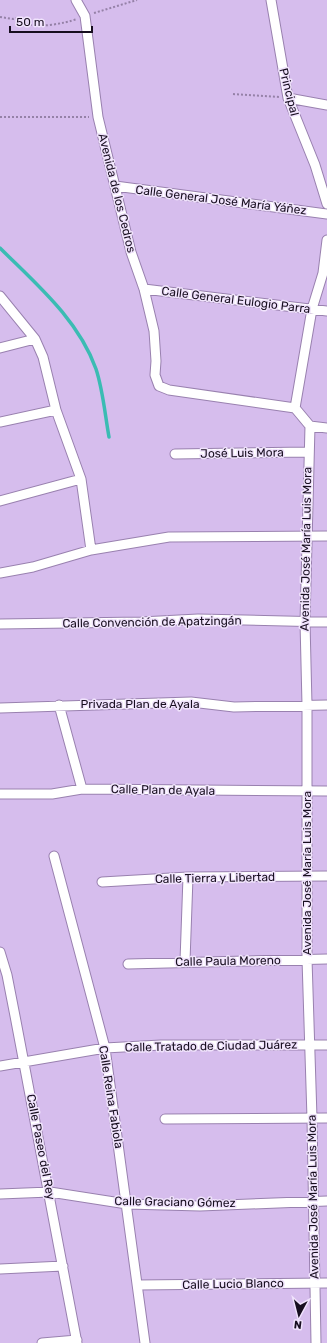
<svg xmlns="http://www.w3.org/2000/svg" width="327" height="1343" font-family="Rubik,sans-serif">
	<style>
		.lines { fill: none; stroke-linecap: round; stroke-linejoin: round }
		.stream { stroke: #3bbcb3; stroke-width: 3.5 }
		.street-casing { stroke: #9981af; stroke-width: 11 }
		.path { stroke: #9581a7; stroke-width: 2; stroke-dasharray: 2 2; stroke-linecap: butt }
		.street { stroke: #fff; stroke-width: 9 }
		.labels { text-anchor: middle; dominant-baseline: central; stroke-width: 3; stroke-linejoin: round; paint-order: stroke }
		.street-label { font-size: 12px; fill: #170e1f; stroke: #f0e3fc }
	</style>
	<rect width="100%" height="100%" fill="#d6bded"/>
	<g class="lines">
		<path class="stream" d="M0,248C36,284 78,319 96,369C103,390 105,415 109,437"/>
		<g class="street-casing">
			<path id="street" d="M76,0L85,16L98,117L131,252L144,289L154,331L156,361L155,375L159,386L169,390L295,408
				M271,0L288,98L315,165L327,204
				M288,98L327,105
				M115,186L327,214
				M144,289L327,311
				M0,296L35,339L43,357L56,410L81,479L91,550
				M0,348L35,339
				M295,408L310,426L305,622L307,705V959L312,1118L316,1343
				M295,408L312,309L323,273L327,240
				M0,422L56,410
				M310,426L327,428
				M175,454L308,452
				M0,501L81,479
				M0,573L33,567L91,550L169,537L327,536
				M0,624L141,622L198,619L327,622
				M59,705L82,789
				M0,708L191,702L234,707L327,705
				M0,794H52L82,789L327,791
				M54,856L105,1048L145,1343
				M102,882L188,877L327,876
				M0,952L7,975L15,1016L77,1343
				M185,961L188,877
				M128,964L327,959
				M0,1066L105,1048L161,1045H327
				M165,1119L327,1118
				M0,1194L50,1192L127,1204L200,1206L327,1201
				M0,1269L63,1266
				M138,1285L327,1283
				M42,1343L77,1340"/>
		</g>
		<path class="path" d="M94,13L137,0
			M0,17L13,19L17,18C20,19 23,22 25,23C37,29 66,23 77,19
			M233,94L279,97
			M0,117H89"/>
		<use href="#street" class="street"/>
	</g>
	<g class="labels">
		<g class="street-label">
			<text transform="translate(289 92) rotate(76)">Principal</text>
			<text transform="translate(117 193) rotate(76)">Avenida de los Cedros</text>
			<text transform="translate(221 200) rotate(7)">Calle General José María Yáñez</text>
			<text transform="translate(236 300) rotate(7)">Calle General Eulogio Parra</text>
			<text transform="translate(242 453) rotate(-1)">José Luis Mora</text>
			<text transform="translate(306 549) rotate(-89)">Avenida José María Luis Mora</text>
			<text transform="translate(152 622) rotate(-1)">Calle Convención de Apatzingán</text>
			<text x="140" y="704">Privada Plan de Ayala</text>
			<text transform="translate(163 790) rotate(1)">Calle Plan de Ayala</text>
			<text transform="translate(307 873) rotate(-90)">Avenida José María Luis Mora</text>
			<text transform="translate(215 878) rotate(-1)">Calle Tierra y Libertad</text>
			<text transform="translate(228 961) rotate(-1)">Calle Paula Moreno</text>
			<text transform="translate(211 1046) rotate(-1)">Calle Tratado de Ciudad Juárez</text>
			<text transform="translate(111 1097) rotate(81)">Calle Reina Fabiola</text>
			<text transform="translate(41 1147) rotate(79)">Calle Paseo del Rey</text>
			<text transform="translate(313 1197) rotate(-91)">Avenida José María Luis Mora</text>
			<text transform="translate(175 1202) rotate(1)">Calle Graciano Gómez</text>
			<text transform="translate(233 1284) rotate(-1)">Calle Lucio Blanco</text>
		</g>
	</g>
	<g transform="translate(299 1315) rotate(187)" stroke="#f0e3fc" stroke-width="3" paint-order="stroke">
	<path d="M0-3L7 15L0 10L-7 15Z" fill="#170e1f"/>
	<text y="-6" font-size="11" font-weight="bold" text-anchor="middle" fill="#170e1f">N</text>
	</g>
	<path d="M10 26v6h82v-6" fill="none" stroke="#170e1f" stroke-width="2"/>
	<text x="16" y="26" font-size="12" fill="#170e1f" stroke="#f0e3fc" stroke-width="3" paint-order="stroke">50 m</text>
</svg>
